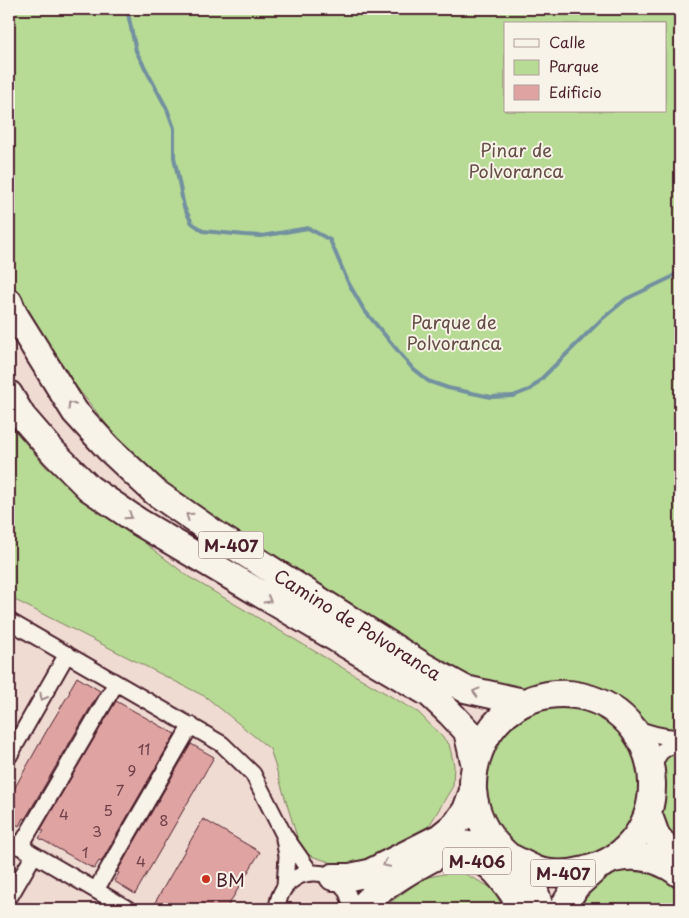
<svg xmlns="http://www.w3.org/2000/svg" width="689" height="918" font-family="'Playpen Sans',sans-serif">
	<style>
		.green { fill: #b7db95; stroke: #807d60; fill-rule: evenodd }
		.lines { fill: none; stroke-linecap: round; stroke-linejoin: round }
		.stream { stroke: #72909f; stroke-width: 4 }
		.building { fill: #dfa4a2; stroke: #4a1f2b }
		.street-casing { stroke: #4a1f2b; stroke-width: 19 }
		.highway-casing { stroke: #4a1f2b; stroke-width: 30 }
		.street { stroke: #f7f3e8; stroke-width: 15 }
		.highway { stroke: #f7f3e8; stroke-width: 26 }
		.oneway { stroke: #a0898a }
		.poi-dot { fill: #c8321e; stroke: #f7f3e8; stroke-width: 2 }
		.labels { text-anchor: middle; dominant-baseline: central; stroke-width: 4; stroke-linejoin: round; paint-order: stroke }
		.number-label { font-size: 15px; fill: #6f4049 }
		.shield { fill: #f7f3e8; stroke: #7e5f64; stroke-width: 1 }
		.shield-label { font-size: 16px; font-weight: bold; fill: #4a1f2b }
		.park-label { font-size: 18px; fill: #654e46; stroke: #f7f3e8 }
		.street-label { font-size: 18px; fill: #4a1f2b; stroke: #f7f3e8 }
		.poi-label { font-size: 18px; fill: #4a1f2b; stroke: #f7f3e8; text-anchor: start }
	</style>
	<rect width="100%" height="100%" fill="#f0dbd3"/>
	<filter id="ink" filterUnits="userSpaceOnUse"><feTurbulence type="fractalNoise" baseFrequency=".02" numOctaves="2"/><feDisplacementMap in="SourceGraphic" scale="10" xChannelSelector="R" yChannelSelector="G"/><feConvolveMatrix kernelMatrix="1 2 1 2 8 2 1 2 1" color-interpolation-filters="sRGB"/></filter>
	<g filter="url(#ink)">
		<path class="green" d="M9,9H680V909H578L601,879L641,849L663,806L664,780L662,763L642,718L623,702L609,694L567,683L513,690L468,677L340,601L224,528L136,461L38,339L9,278ZM505,24H665V111H505Z
			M9,424L46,467L189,577L419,713L449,744L454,765L453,786L429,826L354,870L302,853L270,749L206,697L9,597Z
			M485 782a78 78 0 1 1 156 0a78 78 0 1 1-156 0Z
			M459,871L494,889L503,909H381L424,878Z"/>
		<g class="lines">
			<path class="stream" d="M127,9L136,51L167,109L174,128V157L184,207L192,223L203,231L245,235L262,236L308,228L330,240L348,282L364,310L413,369L428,381L448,388L491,397L513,396L531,389L602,319L626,299L670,278L680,270"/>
		</g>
		<path class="building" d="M77,677L100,691L25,819L23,818L19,826L9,820V798L46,732L70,692L69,691Z
			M116,701L175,734L101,862L99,861L94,869L39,838L44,831L41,829Z
			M191,744L214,757L135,894L114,881L119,873L117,872Z
			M203,819L260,852L226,909H159L153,906Z"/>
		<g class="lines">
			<g class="street-casing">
				<path id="street" d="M9,621L222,744L253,774L284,835L310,872
					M634,727C649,734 663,737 680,738
					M9,756L67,654
					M653,772C657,752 661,749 680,743
					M284,839L287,856L285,886
					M9,840L128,909
					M20,847L116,683
					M96,890L191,725
					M9,898L34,855
					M277,909C281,860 349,862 351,909"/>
			</g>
			<g class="highway-casing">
				<path id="highway" d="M9,302L14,314L75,412L109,449L155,492L221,538L420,664L465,689L523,702
					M9,394L22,416L54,453L89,488L139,522L430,694L450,713L467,731L475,766
					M648,813L656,835L680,865
					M456,858C466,858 478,859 487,864C498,871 517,898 522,909
					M512,858C521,862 531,868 540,871C555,875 570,874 585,870C677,848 673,717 581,696C559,691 535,695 516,707C511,711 505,714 501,718C482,736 472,765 473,790C475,813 486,835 502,850C510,858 519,865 526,874C534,885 537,897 540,909
					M613,859C638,853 660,858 680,874
					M333,877H350L369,873L440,837L456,824L466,810L473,791
					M360,909C366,903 372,896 379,891C401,875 454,841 480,844C488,845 496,849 503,851
					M562,909L576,886L596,868"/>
			</g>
			<use href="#street" class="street"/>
			<use href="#highway" class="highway"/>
		</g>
		<defs><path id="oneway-chevron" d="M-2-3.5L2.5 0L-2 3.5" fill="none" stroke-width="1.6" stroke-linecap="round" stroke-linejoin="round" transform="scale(1.25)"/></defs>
		<g class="oneway">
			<use href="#oneway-chevron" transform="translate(71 405) rotate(-123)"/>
			<use href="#oneway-chevron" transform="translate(129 516) rotate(35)"/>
			<use href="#oneway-chevron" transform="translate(189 516) rotate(-145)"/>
			<use href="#oneway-chevron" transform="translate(268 600) rotate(30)"/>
			<use href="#oneway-chevron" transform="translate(476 692) rotate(-165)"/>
			<use href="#oneway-chevron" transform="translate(43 697) rotate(120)"/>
			<use href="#oneway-chevron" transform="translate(386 864) rotate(154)"/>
		</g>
	</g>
	<circle class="poi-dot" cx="206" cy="879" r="5"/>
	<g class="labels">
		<g class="number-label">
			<text x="144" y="748">11</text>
			<text x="132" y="769">9</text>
			<text x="120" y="789">7</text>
			<text x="108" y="809">5</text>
			<text x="64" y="813">4</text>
			<text x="164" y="819">8</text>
			<text x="97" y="830">3</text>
			<text x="85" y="851">1</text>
			<text x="141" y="860">4</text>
		</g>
		<g class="shield">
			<rect x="198.5" y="531.5" width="65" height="27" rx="4"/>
			<rect x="443" y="847.5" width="68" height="27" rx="4"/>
			<rect x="530.5" y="859.5" width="65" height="27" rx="4"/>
		</g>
		<g class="shield-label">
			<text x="231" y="545">M-407</text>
			<text x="477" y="861">M-406</text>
			<text x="563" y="873">M-407</text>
		</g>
		<g class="park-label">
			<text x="516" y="149">Pinar de<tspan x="516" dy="21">Polvoranca</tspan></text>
			<text x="454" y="321">Parque de<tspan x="454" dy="21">Polvoranca</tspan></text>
		</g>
		<g class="street-label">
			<text transform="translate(358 624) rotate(32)">Camino de Polvoranca</text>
		</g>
		<g class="poi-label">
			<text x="216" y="879">BM</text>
		</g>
	</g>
	<rect width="689" height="918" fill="none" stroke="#f7f3e8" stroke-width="30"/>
	<rect x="15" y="15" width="659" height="888" fill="none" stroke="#4a1f2b" stroke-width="2" filter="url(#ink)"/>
	<rect x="504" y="22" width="162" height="90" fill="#f7f3e8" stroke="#b29e9c"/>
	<rect x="514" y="39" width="25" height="8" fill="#f7f3e8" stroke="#b29e9c"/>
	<text x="549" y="48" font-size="15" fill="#4a1f2b">Calle</text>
	<rect x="514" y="60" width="25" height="15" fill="#b7db95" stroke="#b29e9c"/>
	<text x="549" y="72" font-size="15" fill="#4a1f2b">Parque</text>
	<rect x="514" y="85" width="25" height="15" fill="#dfa4a2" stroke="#b29e9c"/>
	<text x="549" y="98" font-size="15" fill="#4a1f2b">Edificio</text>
</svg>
